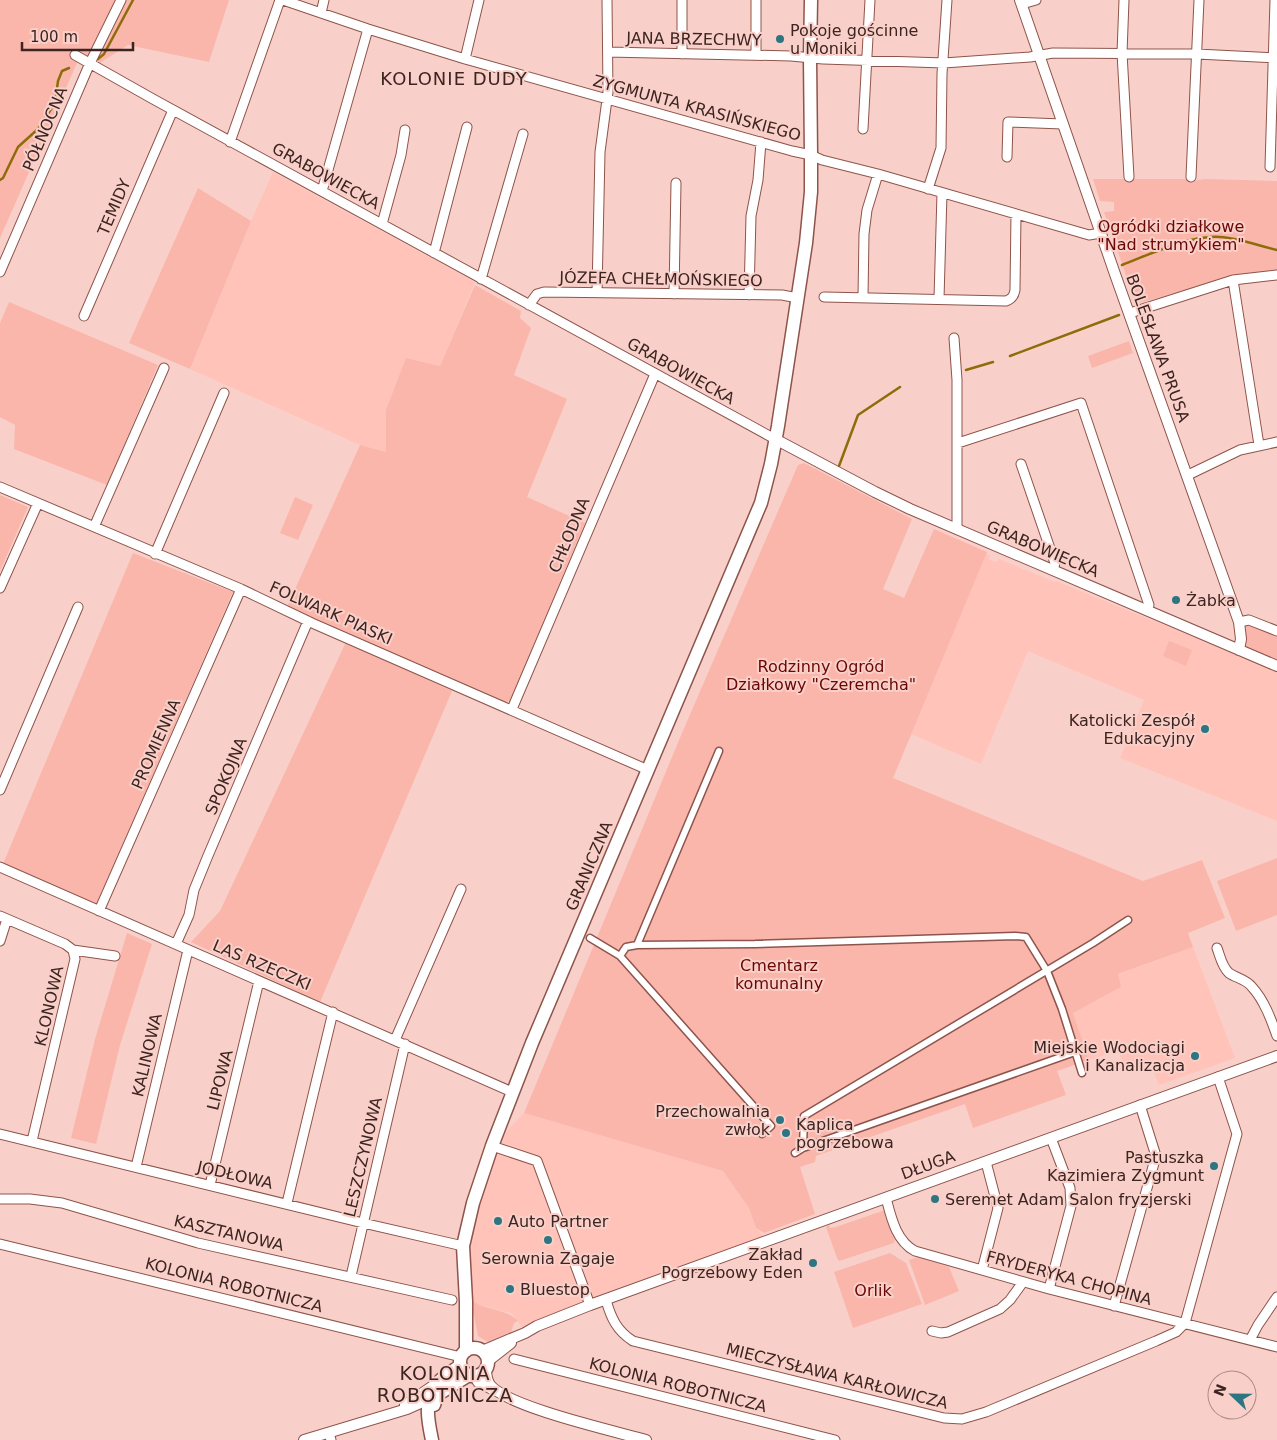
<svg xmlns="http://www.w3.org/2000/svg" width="1277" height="1440" font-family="'DejaVu Sans',sans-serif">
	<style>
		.built { fill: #ffc3b9 }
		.green { fill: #fab6ab }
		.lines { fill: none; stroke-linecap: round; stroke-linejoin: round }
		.stream { stroke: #8e6c0a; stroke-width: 2.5 }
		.pedestrian-casing { stroke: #8d544b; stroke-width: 9 }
		.minor-casing { stroke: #8d544b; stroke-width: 11 }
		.tertiary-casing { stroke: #8d544b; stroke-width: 12 }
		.secondary-casing { stroke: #8d544b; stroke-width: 15 }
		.pedestrian { stroke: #fff; stroke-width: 6 }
		.minor { stroke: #fff; stroke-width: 9 }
		.tertiary { stroke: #fff; stroke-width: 10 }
		.secondary { stroke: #fff; stroke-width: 12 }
		.poi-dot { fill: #2d7580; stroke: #f9d0c9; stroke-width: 2 }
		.labels { text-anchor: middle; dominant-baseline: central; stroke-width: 4; stroke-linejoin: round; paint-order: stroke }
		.poi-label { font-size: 16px; fill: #3d2420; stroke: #f9d0c9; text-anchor: start }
		.street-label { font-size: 16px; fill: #3d2420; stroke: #f9d0c9 }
		.park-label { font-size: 16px; fill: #6a0603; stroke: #f9d0c9 }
		.neighbourhood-label { font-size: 18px; letter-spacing: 1px; fill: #3d2420; stroke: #f9d0c9 }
		.quarter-label { font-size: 19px; letter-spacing: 1px; fill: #3d2420; stroke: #f9d0c9 }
	</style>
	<rect width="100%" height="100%" fill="#f9d0c9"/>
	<path class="built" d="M273,172L475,282L440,366L407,358L386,410V452L360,445L190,369L251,221Z
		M986,554L990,555L989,559L996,562L999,559L1055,582L1056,581L1277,671V821L1120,758L1144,700L1028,651L981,764L911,734Z
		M1193,947L1235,1058L1159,1085L1151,1066L1127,1074L1118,1050L1089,1060L1073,1013L1121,987L1117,975Z
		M524,1113L723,1171L749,1208L756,1228L767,1240L525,1333L518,1321L511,1313L477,1304L471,1300L463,1246L492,1146Z"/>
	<path class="green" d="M0,0H229L209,62L128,45L95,66L81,54L0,238Z
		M1093,179H1190L1192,181L1205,179L1277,181V271L1238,275L1136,304L1104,212L1114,211V202L1100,201Z
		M198,188L251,221L190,369L129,343Z
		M475,285L521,311L520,318L531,328L514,375L567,399L527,497L585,523L510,700L503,704L287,607L360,445L386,452V410L406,358L440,366Z
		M9,302L158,365L107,485L14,449L15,425L0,417V323Z
		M1129,341L1133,353L1092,368L1088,356Z
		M804,463L912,519L883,589L904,598L934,529L987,552L893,778L1143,881L1202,860L1225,918L1188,933L1193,947L1118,974L1121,987L1073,1013L1089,1060L1057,1071L1066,1095L973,1128L965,1104L816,1156L815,1162L800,1167L815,1214L764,1233L756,1228L749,1208L723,1171L524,1113L682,733L798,465Z
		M0,495L28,507L0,571Z
		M295,497L313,505L298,540L280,533Z
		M133,553L233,592L95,907L3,864Z
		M1239,622L1277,631V666L1239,650Z
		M1169,641L1192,650L1186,666L1163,656Z
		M346,642L452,691L320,1002L191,942L220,911Z
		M1277,858V915L1236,931L1217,881Z
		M127,933L152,944L120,1045L96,1144L71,1138L95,1039Z
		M885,1210L895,1237L894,1243L839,1261L837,1258L826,1227L829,1225L830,1228L836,1227Z
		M890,1253L906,1263L922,1304L853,1328L834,1272Z
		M918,1257L949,1267L959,1291L925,1305L909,1260Z
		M471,1300C486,1311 505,1308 518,1321L514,1323L511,1333L491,1344L478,1336Z"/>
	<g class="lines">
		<path class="stream" d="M98,59L104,54L133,0
			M0,180L3,178L18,147L38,129L55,103L58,81L62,71L69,68
			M1122,265C1151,254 1189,235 1220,237C1239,238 1259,246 1277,250
			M1010,356L1119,315
			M966,370L993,362
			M839,466L858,415L900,387"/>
		<g class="pedestrian-casing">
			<path id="pedestrian" d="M590,938L620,956L626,947L637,945L755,944L1015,936L1026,937L1047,971L1062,1009L1082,1073
				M637,945L719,751
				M620,956L771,1126L762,1134
				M803,1148L804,1116L1093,943L1128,920
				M795,1153L803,1148L1075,1052"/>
		</g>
		<g class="minor-casing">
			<path id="minor" d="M283,0L368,29L465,59L792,151L811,155L822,160L878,174L1089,235L1101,233
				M756,0V55
				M1124,0L1122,53L1129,177
				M1022,4L1036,0
				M321,13L324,0
				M608,52L791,56L823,59L944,63L1030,57L1053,53L1197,54L1277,58
				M682,54V0
				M75,55L153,99L775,439
				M465,59L479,0
				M863,129L870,0
				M230,142L280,0
				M1007,157L1008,122L1063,124
				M1270,167L1275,0
				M1191,177L1199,0
				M928,189L941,148L942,74L947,0
				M322,191L368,29
				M382,224L401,155L405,130
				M434,253L467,127
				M0,272L90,63L121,0
				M481,279L523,134
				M1233,280L1259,445
				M597,292L600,152L608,92L607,0
				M674,294L676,183
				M749,295L751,216L758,180L761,142
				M824,297L1006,301C1012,299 1014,296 1015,290L1016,214
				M863,297L864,234L867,210L878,174
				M939,299L942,193
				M529,305L537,294L544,292L782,295L798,298
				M1130,313L1233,280L1277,275
				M84,316L173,110
				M954,338L957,380V529
				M958,443L1081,403L1149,605L1147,610
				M1021,464L1055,563L1053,570
				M1188,475L1240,450L1277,442
				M0,487L241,589L312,623L648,770
				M94,527L164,368
				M155,554L224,393
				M0,588L38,503
				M1239,622L1249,620L1277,631
				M512,709L655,374
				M0,790L78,607
				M0,867L512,1092
				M99,911L241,589
				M0,916L65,944L73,950L75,959L32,1141
				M0,941L7,919
				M176,944L189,915L194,890L207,858L308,621
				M1217,948C1220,956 1222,967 1229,973C1236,978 1246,979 1252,987C1264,1000 1271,1019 1277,1036
				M73,950L115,956
				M395,1040L461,889
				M0,1134L363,1223L463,1246
				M492,1146L537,1161L590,1305
				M136,1167L188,950
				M210,1185L259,981
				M886,1198C891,1217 896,1241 915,1251L1049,1289L1277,1347
				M0,1199H30L62,1203L198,1243L452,1300
				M287,1203L333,1012
				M0,1244L461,1357
				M982,1270L998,1208L986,1162
				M351,1276L405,1044
				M1049,1289L1071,1206L1070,1188L1051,1138
				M606,1300C611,1318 617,1331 633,1341L944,1418L962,1419L986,1412L1156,1341L1176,1332L1185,1323L1237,1134L1218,1077
				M1114,1306L1156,1156L1140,1105
				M932,1331L941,1333L948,1332L1000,1309L1010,1300L1023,1282
				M1250,1340L1258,1325L1277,1297
				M514,1359L835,1440
				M329,1433L331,1440"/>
		</g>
		<g class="tertiary-casing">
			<path id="tertiary" d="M1020,0L1116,277L1239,622L1241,639L1239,650
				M775,439L875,492L910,509L1277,666
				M482,1351L525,1333L537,1326L590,1305L1277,1056
				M488,1361L511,1343
				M486,1370C486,1375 487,1380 490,1385C508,1407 614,1431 646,1440
				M475,1376L478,1382L492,1389
				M405,1405L436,1384
				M304,1440L407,1409L434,1397"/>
		</g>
		<g class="secondary-casing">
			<path id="secondary" d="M460 1362a14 14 0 1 1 28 0a14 14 0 1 1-28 0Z
				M466,1351V1301L463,1246L473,1203L492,1146L532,1043L761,503L771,464L778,426L806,243L811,192V155L810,58L811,0
				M434,1405L437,1395L469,1375
				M432,1440C428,1421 423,1399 438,1383C443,1376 453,1371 460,1366"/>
		</g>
		<use href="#pedestrian" class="pedestrian"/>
		<use href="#minor" class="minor"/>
		<use href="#tertiary" class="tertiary"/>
		<use href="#secondary" class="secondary"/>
	</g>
	<g class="poi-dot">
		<circle cx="780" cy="39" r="5"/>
		<circle cx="1176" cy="600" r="5"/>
		<circle cx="1205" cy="729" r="5"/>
		<circle cx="1195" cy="1056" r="5"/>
		<circle cx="780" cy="1120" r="5"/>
		<circle cx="786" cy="1133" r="5"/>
		<circle cx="1214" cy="1166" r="5"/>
		<circle cx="935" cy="1199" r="5"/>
		<circle cx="498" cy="1221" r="5"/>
		<circle cx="548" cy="1240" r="5"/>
		<circle cx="813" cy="1263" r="5"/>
		<circle cx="510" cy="1289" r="5"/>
	</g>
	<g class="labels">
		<g class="poi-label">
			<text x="790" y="30">Pokoje gościnne<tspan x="790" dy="18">u Moniki</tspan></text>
			<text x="1186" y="600">Żabka</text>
			<text x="1195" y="720" text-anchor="end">Katolicki Zespół<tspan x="1195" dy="18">Edukacyjny</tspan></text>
			<text x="1185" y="1047" text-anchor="end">Miejskie Wodociągi<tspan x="1185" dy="18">i Kanalizacja</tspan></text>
			<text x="770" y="1111" text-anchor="end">Przechowalnia<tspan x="770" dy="18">zwłok</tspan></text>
			<text x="796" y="1124">Kaplica<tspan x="796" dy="18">pogrzebowa</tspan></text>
			<text x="1204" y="1157" text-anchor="end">Pastuszka<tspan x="1204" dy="18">Kazimiera Zygmunt</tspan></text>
			<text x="945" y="1199">Seremet Adam Salon fryzjerski</text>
			<text x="508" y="1221">Auto Partner</text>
			<text x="803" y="1254" text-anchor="end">Zakład<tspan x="803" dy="18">Pogrzebowy Eden</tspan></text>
			<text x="548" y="1258" text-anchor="middle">Serownia Zagaje</text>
			<text x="520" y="1289">Bluestop</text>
		</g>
		<g class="street-label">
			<text transform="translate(694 39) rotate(1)">JANA BRZECHWY</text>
			<text transform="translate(697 108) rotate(15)">ZYGMUNTA KRASIŃSKIEGO</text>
			<text transform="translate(45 129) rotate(-67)">PÓŁNOCNA</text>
			<text transform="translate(326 176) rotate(29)">GRABOWIECKA</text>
			<text transform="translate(114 207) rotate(-67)">TEMIDY</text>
			<text transform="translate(661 279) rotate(1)">JÓZEFA CHEŁMOŃSKIEGO</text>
			<text transform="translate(1158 348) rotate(70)">BOLESŁAWA PRUSA</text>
			<text transform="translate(681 371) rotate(29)">GRABOWIECKA</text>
			<text transform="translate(569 535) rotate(-67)">CHŁODNA</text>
			<text transform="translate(1043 549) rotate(23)">GRABOWIECKA</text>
			<text transform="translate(331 613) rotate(24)">FOLWARK PIASKI</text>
			<text transform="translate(156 744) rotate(-66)">PROMIENNA</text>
			<text transform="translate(226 776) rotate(-67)">SPOKOJNA</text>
			<text transform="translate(589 866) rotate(-67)">GRANICZNA</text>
			<text transform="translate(262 965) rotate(23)">LAS RZECZKI</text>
			<text transform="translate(49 1006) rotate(-77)">KLONOWA</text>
			<text transform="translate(147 1055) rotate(-77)">KALINOWA</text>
			<text transform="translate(220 1080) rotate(-76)">LIPOWA</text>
			<text transform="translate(363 1157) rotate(-77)">LESZCZYNOWA</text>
			<text transform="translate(928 1165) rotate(-20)">DŁUGA</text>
			<text transform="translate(235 1175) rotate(13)">JODŁOWA</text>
			<text transform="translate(229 1233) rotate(13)">KASZTANOWA</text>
			<text transform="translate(1069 1278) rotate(15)">FRYDERYKA CHOPINA</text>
			<text transform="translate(234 1285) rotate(14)">KOLONIA ROBOTNICZA</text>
			<text transform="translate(837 1376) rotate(14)">MIECZYSŁAWA KARŁOWICZA</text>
			<text transform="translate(678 1385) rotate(14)">KOLONIA ROBOTNICZA</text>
		</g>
		<g class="park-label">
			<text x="1171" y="226">Ogródki działkowe<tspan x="1171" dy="18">"Nad strumykiem"</tspan></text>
			<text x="821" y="666">Rodzinny Ogród<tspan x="821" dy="18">Działkowy "Czeremcha"</tspan></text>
			<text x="779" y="965">Cmentarz<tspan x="779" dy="18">komunalny</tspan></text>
			<text x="873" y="1290">Orlik</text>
		</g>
		<g class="neighbourhood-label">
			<text x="454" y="78">KOLONIE DUDY</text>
		</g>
		<g class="quarter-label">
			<text x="445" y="1373">KOLONIA<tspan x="445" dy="22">ROBOTNICZA</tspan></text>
		</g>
	</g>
	<g transform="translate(1232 1395) rotate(292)"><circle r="24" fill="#f9d0c9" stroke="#ae8b85"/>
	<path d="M0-4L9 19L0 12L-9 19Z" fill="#2d7580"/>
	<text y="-8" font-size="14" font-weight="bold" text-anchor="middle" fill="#3d2420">N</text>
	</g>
	<path d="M22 42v8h111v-8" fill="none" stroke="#3d2420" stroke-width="2.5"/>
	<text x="30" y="42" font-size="15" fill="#3d2420" stroke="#f9d0c9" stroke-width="4" paint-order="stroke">100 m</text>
</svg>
